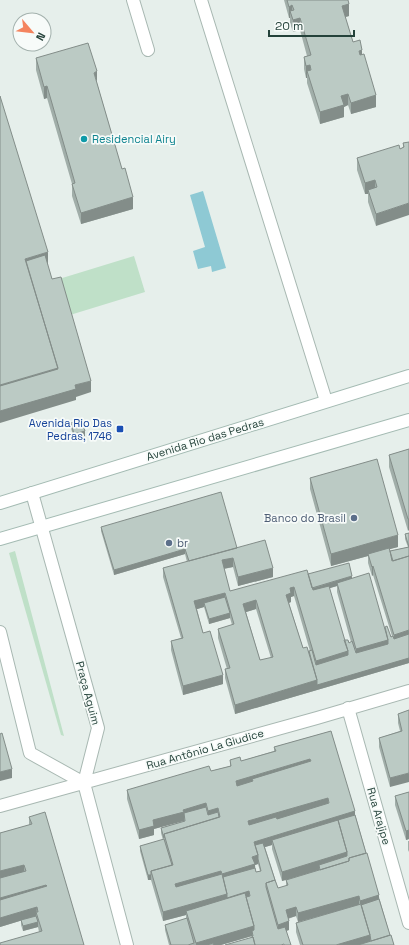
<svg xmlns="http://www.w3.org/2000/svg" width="409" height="945" font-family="'Space Grotesk',sans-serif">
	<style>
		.green { fill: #bfe0c8 }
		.water { fill: #8ec9d4 }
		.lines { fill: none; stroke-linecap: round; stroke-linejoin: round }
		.service-casing { stroke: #a8b8b2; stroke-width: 14 }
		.minor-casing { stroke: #a8b8b2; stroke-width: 14 }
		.secondary-casing { stroke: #a4bbb3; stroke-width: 14 }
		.service { stroke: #fff; stroke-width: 12 }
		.minor { stroke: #fff; stroke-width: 12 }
		.secondary { stroke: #fff; stroke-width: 12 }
		.wall { fill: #a1aea9; fill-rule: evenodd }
		.shaded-wall { fill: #838d89 }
		.building { fill: #bbcac4; stroke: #838d89; fill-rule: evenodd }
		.culture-dot { fill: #0f9aa8; stroke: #f7fbf9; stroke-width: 1.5 }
		.transit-dot { fill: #1a4fb4; stroke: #f7fbf9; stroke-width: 1.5 }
		.service-dot { fill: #5c6f8a; stroke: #f7fbf9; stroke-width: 1.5 }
		.labels { text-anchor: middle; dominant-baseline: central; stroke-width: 3.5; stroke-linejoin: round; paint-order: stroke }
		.culture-label { font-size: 11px; fill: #0d838f; stroke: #f7fbf9; text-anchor: start }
		.transit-label { font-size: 11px; fill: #164399; stroke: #f7fbf9; text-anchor: end }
		.street-label { font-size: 11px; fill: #24423a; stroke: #f7fbf9 }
		.service-label { font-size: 11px; fill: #4e5e75; stroke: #f7fbf9; text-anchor: end }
	</style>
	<rect width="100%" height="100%" fill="#e6efeb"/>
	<path class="green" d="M134,256L145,292L70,315L59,279Z
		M15,551L64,736L61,735L9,553Z"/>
	<path class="water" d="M203,191L226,268L212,272L211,266L198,269L193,251L205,247L190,195Z"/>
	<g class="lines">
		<g class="service-casing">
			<path id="service" d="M133,0L148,50
				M201,0L326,401"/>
		</g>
		<g class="minor-casing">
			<path id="minor" d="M32,493L98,728L84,783L127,945
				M0,632L30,753L84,783
				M348,708L409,923
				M0,806L317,718L409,691"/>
		</g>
		<g class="secondary-casing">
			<path id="secondary" d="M0,503L409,376
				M0,539L409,420"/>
		</g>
		<use href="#service" class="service"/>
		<use href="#minor" class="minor"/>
		<use href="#secondary" class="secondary"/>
	</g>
	<path class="wall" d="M284,0H348L349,16L345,17L353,42L362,55L376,107L351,114L348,105L344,107V117L320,124L307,83V78H306L304,69V57L307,56L300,30L293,32L290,23V18H289Z
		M36,58L97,83L133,209L81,224L72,196V184L47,98L44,99L36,70Z
		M409,142L376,226L368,202V194H365L357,170V158L400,149L403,147V143Z
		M71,423L85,436L74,439L71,428Z
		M409,449L408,531L389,467V455Z
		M310,478L398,547L389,549L390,551L408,547L405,539V534L409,533V663L235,714L225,678V669H227L218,638V629L232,625L230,618L209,624L204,607L197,609L203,633L223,684L183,695L171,650V641L181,638L163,577V568L187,562L185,554L114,575L101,531V527L237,548L273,577L238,586L233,567L224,569L230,591L308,574L352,578L391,637L392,636L373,575L372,576L368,563V556L331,566L310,489ZM337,586V592L351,642L349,643L344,640L329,588ZM294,596L310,651H309L303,648L289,603L291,602V597ZM256,609L271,658L260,660L246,612Z
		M409,710L390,787L379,747V738L400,731L398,723V714Z
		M331,731L390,935L394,945H300L296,932V923L359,905L298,922L296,916L288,919L289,930L252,937V936L221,945H169L165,930V925L186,919V915L163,921L151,880H148L140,851V846L163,840L161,833V828L184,821V820L154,829V835L139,839L127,799V790L211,771L230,766V760L241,761L274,751V747ZM272,845V849L282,881L319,870L286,880V886L278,888L265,847ZM258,864L260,871L256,872L255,865Z
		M409,792V839L406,840L395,805V796Z
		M29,817L84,945L39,932L38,927L23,931L21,925V920L36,916L0,927V833L29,825Z
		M408,841H409V852L408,850Z"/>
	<path class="shaded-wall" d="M349,4V16L342,18V6Z
		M292,5V17L290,11V18H289V7Z
		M300,18V30L293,32V20Z
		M362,50V61L359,51Z
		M310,65V77L307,71V78H306V66Z
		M97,71V83L94,73Z
		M47,86V98L44,99V87Z
		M348,94V105L344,107V117L320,124V112L341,96Z
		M376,95V107L351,114V103Z
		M375,180V192L368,190V194H365V183Z
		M133,197V209L81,224V213Z
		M409,203V215L376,226V214Z
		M48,252V266L25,261V259Z
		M58,368V381L0,398V385Z
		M91,381V392L76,397V400L0,423V411L75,385Z
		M85,431V436L74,439V434Z
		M408,519H409V530L408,531Z
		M398,535V547L368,555V554V556L331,566V554Z
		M185,549V554L114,575V570Z
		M233,558V567L222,569V560Z
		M373,566V575L372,576V567Z
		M273,568V577L238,586V577Z
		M352,576V581L337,583V586L311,594V589Z
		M294,587V596L291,597V602L286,604V595L290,588Z
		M225,593V602L204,603V607L194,610V601Z
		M256,600V609L243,613V604Z
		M230,613V618L209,624V619Z
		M409,630V639L394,644V635Z
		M388,640V649L356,658V649Z
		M348,651V660L316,670V661Z
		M409,658V663L235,714V705L317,680Z
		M223,675V684L183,695V686Z
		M310,759V768L253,781L252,779V785L236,790V781Z
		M12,769V778L0,781V772Z
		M409,773V782L390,787V778Z
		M328,798V807L248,830V821Z
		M206,803V812L184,815V821L154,829V835L139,839V830L153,820L183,810Z
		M218,808V817L208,820V811Z
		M355,811V820L272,840V845L255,850L254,842Z
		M409,830V839L406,840V831Z
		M347,852V861L319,865V870L282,881V872Z
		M258,855V864L255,865V873L222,878V874L252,857Z
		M24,865V874L0,880V871Z
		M221,871V880L175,893V884Z
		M148,875H151V880H148Z
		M46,885V894L0,907V898Z
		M249,891V896L186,911V915L163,921V912L227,894Z
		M379,895V904L360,910V901Z
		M359,896V905L298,922V913Z
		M37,907L36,916L0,927V918Z
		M296,907V916L286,919V910Z
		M289,921V930L278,934V925Z
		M38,922V927L23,931V926Z
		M254,926V935L252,931V936L221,945H196V943Z
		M370,935V944L367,945H336Z"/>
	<path class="building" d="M287,0H348L349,4L342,6L353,42L360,40L362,50L359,51L360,55L364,54L376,95L351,103L348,94L341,96L344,105L320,112L307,71L311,70L310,65L306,66L304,57L311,55L300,18L293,20L290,11L294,10L292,5L289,7Z
		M88,43L97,71L94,73L122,169L125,168L133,197L81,213L72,184L75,183L47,86L44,87L36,58Z
		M0,96L48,252L25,259L58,368L0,385Z
		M409,142V203L376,214L368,190L377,187L375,180L365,183L357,158L399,145L400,149L404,147L403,143Z
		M45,255L52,279L61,277L91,381L75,385L76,389L0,411V386L58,369L26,261Z
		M81,420L85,431L74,434L71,423Z
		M409,449V519H408L389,455Z
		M377,459L398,535L331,554L310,478Z
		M221,492L237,548L189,561L185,549L114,570L101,527Z
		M409,533V556L392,561L390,551L409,547L405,534Z
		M265,540L273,568L238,577L233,558L222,560L230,591L307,570L313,590L329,586L348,651L316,661L294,587L290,588L291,593L286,595L303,648L307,647L317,680L235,705L225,669L230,668L218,629L234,624L225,593L194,601L203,633L210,631L223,675L183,686L171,641L183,638L163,568ZM256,600L273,657L260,660L243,604Z
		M389,548L393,561L409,556V630L394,635L373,566L372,567L368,554Z
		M349,563L352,576L312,588L308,574Z
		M369,573L388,640L356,649L337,583Z
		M225,597L230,613L209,619L204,603Z
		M387,626L391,637L393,636L394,639L409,634V658L317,685V680L309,651L312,650L316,665L348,655V651L344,640H348L349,643L352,641L356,653L388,644V640L385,627Z
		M409,710V773L390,778L379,738L402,731L398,714Z
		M331,731L355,811L254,842L258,855L252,857L255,864L222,874L227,894L163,912L151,871L173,865L164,834L220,817L218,808L208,811L206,803L183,810L184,812L153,820L154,826L139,830L127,790L209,766L211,771L231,766L230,760L240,757L241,761L276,751L274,747ZM310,759L311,761L252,779L253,781L237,786L236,781ZM328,798L329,803L277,819L276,817L249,825L248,821ZM221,871L222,874L176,887L175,884Z
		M2,733L12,769L0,772V734Z
		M409,792V830L406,831L395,796Z
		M206,807L208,815L218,812L219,817L164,834V838L161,828L185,821L184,813Z
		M45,812L84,945H0V943L42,931L36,912H38L37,907L0,918V900L47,886L46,885L0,898V878L26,871L24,865L0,871V833L32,824L29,817Z
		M355,815L366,853L349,858V861L320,870L319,865L347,856V852L338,820Z
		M338,820L347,852L282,872L272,840Z
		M164,839L172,865L151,871V875H148L140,846Z
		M263,843L275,880L266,883V887L278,929L285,927L291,945H284V944L281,945H255L253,937H252V936H253L252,931L254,930V926L246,897L250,896L249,891L227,898V894L223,877L255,868L256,872L261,871L258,859V855L255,845Z
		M367,853L379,895L360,901L359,896L298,913L296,907L286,910L289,921L278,925L266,883L275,880L278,888L288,885L286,880L349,861V858Z
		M245,893L254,926L196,943L186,911Z
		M379,899L390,935L371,941L370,935L361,905Z
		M361,904L370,935L336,945H303L296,923Z
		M36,916L38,922L23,926L21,920Z
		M187,918L194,943L188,945H171L165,925Z
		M391,935L394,945H358Z
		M253,937L255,945H225Z
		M213,943L214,945H207Z"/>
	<circle class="culture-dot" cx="84" cy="139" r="4"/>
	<rect class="transit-dot" x="116" y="425" width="8" height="8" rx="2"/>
	<g class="service-dot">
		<circle cx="354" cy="518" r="4"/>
		<circle cx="169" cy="543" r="4"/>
	</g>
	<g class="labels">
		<g class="culture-label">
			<text x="92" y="139">Residencial Airy</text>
		</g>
		<g class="transit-label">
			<text x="112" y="423">Avenida Rio Das<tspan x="112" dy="13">Pedras, 1746</tspan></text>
		</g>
		<g class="street-label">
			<text transform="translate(205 439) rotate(-17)">Avenida Rio das Pedras</text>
			<text transform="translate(88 693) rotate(75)">Praça Aguim</text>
			<text transform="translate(205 749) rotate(-16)">Rua Antônio La Giudice</text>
			<text transform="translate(379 816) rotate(74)">Rua Arajipe</text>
		</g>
		<g class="service-label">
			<text x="346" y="518">Banco do Brasil</text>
			<text x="177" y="543" text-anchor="start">br</text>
		</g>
	</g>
	<g transform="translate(32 32) rotate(118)"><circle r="19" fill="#f7fbf9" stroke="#a3b1ad"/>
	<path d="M0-3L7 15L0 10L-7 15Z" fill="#f4845f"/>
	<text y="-6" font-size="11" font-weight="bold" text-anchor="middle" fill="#24423a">N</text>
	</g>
	<path d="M269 30v6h85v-6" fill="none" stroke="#24423a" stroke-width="2"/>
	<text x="275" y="30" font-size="12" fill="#24423a" stroke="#f7fbf9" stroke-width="3" paint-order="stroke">20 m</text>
</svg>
